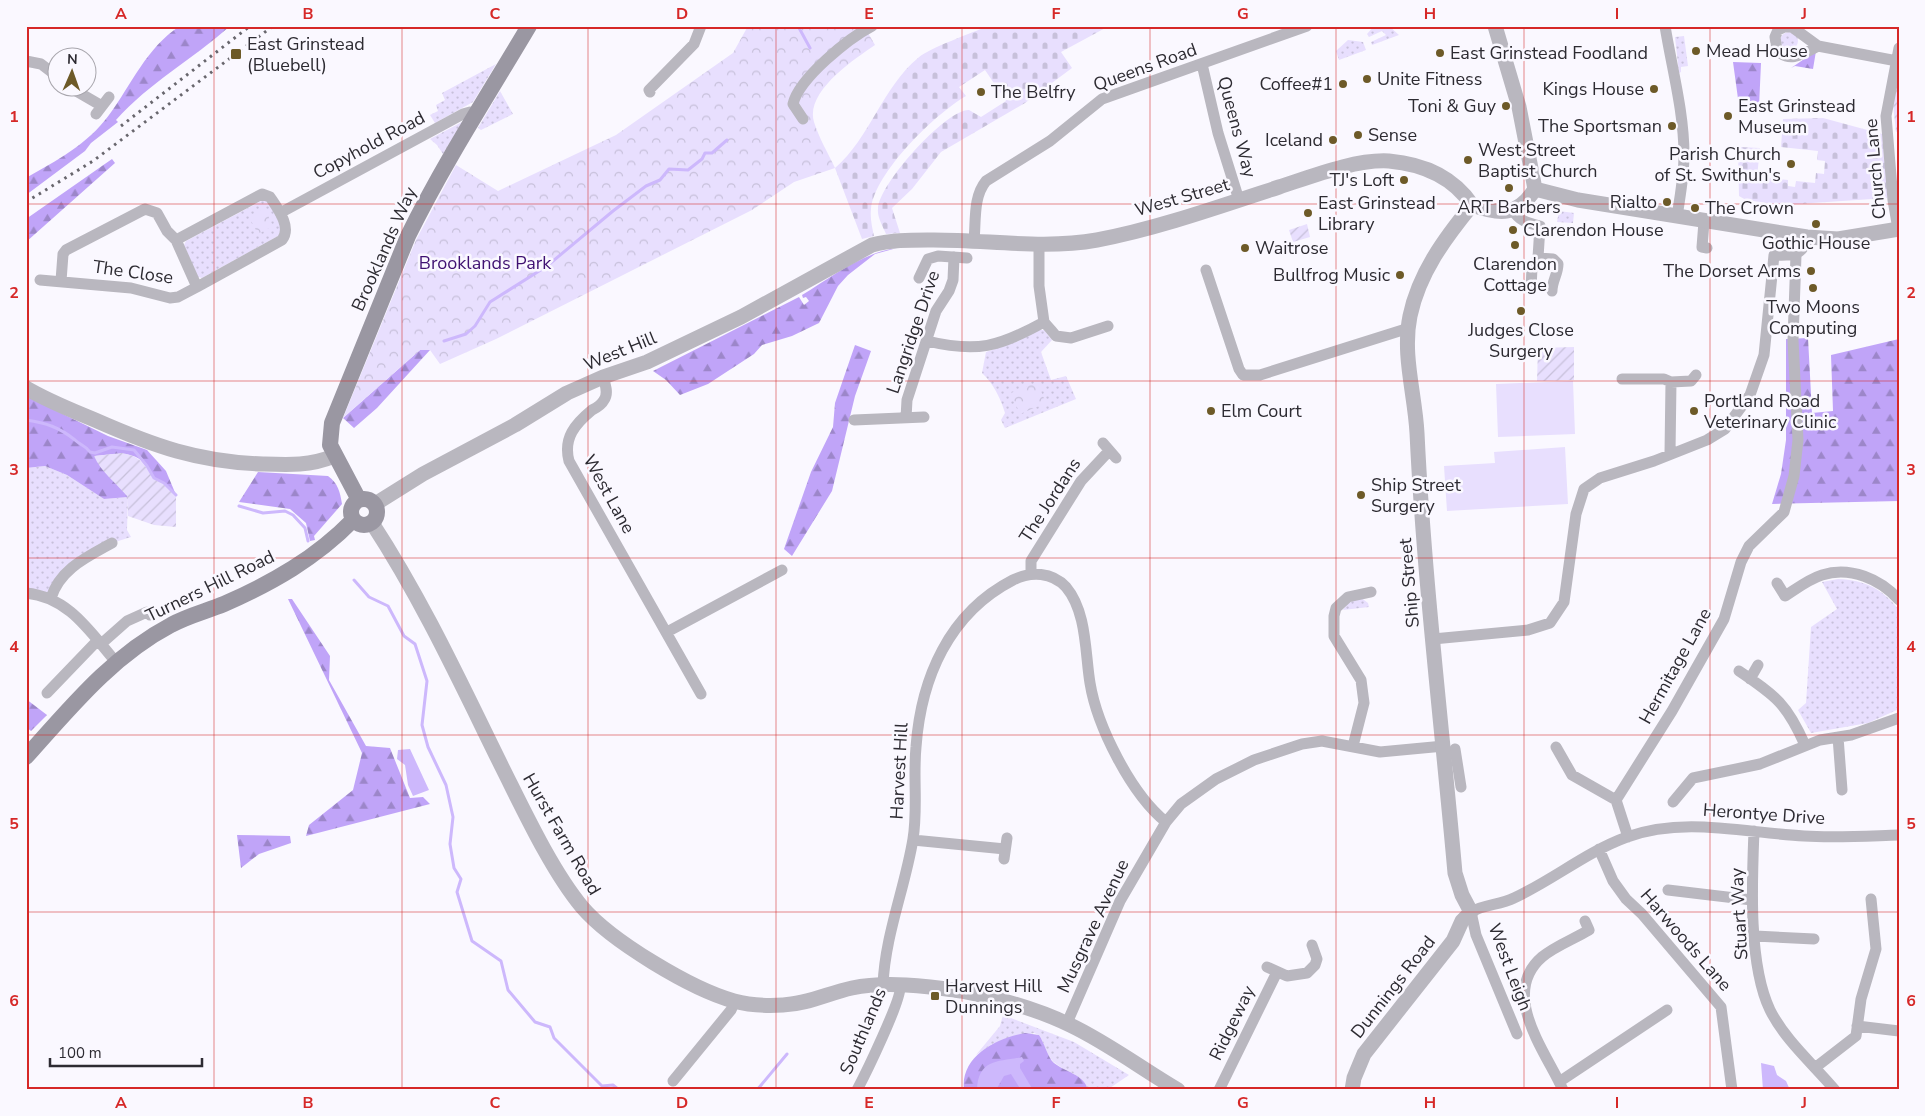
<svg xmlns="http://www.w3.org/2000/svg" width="1925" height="1116" font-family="'Nunito Sans',sans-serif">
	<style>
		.grass { fill: url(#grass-dots) }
		.forest { fill: url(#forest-firs) }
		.cemetery { fill: url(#cemetery-stones) }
		.park { fill: url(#park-crowns) }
		.garden { fill: url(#garden-furrows) }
		.pitch { fill: #e8dffe }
		.water { fill: #cdb8fc }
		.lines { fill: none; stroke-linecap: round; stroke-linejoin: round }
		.stream { stroke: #cdb8fc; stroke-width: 3 }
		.minor { stroke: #b9b7bf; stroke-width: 11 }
		.tertiary { stroke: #b9b7bf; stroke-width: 15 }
		.secondary { stroke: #9a97a2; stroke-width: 16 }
		.rail { stroke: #68666d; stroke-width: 3; stroke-dasharray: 2.5 5; stroke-linecap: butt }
		.grid { fill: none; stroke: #d62828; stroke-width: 1; stroke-opacity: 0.55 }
		.poi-dot { fill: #6d5a28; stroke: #faf8ff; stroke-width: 2 }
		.labels { text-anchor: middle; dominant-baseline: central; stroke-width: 5; stroke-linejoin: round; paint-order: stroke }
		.poi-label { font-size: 18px; fill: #2d2b32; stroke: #faf8ff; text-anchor: start }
		.street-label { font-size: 18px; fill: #2d2b32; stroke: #faf8ff }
		.park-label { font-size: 18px; fill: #3f1172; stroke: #faf8ff }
		.neatline { fill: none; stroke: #d62828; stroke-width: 2 }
		.grid-label { font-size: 16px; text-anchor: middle; font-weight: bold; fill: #d62828 }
	</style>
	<defs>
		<pattern id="grass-dots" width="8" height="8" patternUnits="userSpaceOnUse" patternTransform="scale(1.25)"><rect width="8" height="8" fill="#e8dffe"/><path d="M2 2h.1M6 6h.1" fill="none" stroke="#c7c0da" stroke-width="1.8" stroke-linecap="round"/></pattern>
		<pattern id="forest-firs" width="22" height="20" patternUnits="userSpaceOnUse" patternTransform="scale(1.25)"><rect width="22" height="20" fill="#c0a4f8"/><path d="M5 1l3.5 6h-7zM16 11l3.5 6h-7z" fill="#9c86c9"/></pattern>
		<pattern id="cemetery-stones" width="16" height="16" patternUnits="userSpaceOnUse" patternTransform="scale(1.25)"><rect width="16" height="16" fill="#e8dffe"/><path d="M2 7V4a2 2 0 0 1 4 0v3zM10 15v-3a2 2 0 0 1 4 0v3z" fill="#c7c0da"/></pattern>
		<pattern id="park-crowns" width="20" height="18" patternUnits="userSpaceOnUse" patternTransform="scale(1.25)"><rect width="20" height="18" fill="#e8dffe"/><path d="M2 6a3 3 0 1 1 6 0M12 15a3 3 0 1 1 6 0" fill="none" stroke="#c7c0da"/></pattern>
		<pattern id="garden-furrows" width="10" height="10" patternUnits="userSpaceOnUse" patternTransform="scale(1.25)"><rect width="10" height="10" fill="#e8dffe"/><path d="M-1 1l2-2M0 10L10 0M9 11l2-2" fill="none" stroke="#c7c0da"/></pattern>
	</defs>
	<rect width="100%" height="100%" fill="#faf8ff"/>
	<path class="grass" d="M1374,26H1389L1399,35L1372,45L1371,42L1386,35L1382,31L1369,37L1367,34Z
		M1780 41a9 9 0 1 1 18 0a9 9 0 1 1-18 0Z
		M1684,36L1688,66L1681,67V72L1679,73L1675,37Z
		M1348,40L1363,42L1366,50L1339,60L1336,51Z
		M496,64L473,102L435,123L430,115L438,111L436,105L445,100L442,93Z
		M500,91L513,114L481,130L478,128Z
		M462,122L443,154L437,145L430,139Z
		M261,201H267L282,226L280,235L202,278L198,277L184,245L186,241Z
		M1559,211L1574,213L1573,223L1557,222Z
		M1037,330H1044L1052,340L1041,352L1051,380L1066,376L1076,399L1005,428L1001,420L1005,413C1001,399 993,383 982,373L986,352L1018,341Z
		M45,466L67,475L104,499L128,497L127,530L131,537L112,543L65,573L51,598L26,593L28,508L26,468Z
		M1838,579C1865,580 1883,589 1899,610V709L1868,723L1811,733L1798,710L1806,703L1811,627L1837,609L1822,582Z
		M1360,597L1368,603L1369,607L1343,610L1347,604Z
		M1003,1015L1074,1042L1129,1075L1107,1090H1088C1084,1074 1065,1072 1055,1063C1048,1058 1044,1043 1039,1035L1034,1033L992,1044L976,1055L1000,1026Z"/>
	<path class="forest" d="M180,26H230C193,59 149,83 116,120L118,122L91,143L85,151L26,195V178C56,161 88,144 109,115C132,84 146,48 180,26Z
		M1816,51L1813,69L1795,66L1791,68Z
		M1733,62L1761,63L1759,107L1739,106Z
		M112,159L115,163L26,242V219Z
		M897,248L875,254L848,275L838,286L819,323L792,336L762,345L754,354L708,384L680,395L666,380L653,371L799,297L804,305L809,301L806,297L803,298L802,295C832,277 861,253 897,248Z
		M1808,338L1812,413L1833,411L1831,355L1899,339V501L1772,504L1781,474L1786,440V339Z
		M855,345L871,351L855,396L832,491L792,556L784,549L811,472L833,427L835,403Z
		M420,350H430L377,408L354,428L343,418Z
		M26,396L108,436L147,450L166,471L176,495L164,483L154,478C151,475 151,472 149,468C136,449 114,454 95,456L128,497L104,499L67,475L45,466L26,468Z
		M258,472L328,476C338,483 340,492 342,504L314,536L315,540L310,541L306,523L290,509L239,502Z
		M288,599H292L330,656L329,680L366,746L390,748L410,798L423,797L430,804L306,836L309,825L353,790L362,753Z
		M26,699L47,715L31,731L26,727Z
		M237,835L290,836L291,843L259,854L241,868Z
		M1025,1033L1039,1035C1044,1042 1048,1058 1054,1063C1065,1072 1084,1074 1088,1090H964C960,1056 997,1038 1025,1033Z"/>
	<path class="cemetery" d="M988,26H1109L1061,52L1072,68L1025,103L941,152L912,189L892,208L900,233L886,234C883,227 877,217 878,209C878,185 946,109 969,110L981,117L1006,101L985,70L959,87L966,96C935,114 875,172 871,209C870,218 872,227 874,236L862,239L835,168C870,138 882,88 918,58C929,48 972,33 988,26Z
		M1823,118L1882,134L1889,171L1887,198L1782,205L1746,200L1739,196L1738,147L1760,148L1757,177L1788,180V186L1795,187L1796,181L1815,183L1816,173L1824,174L1825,161L1817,160L1818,151L1781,147L1783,119Z"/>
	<path class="park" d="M748,26H864L875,45C853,60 805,92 814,122C819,138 828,153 835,168L794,182L752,210L496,339L440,364L430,350H420L343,418L416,240L456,165L498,191L616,135L733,53Z
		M264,209L273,226L258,234L249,217Z
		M1037,382L1046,403L1020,414L1011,393Z"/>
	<path class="garden" d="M1899,77V131L1896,132L1893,104Z
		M1307,224L1310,237L1293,242L1289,230Z
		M1574,347V380L1537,381L1538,348Z
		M122,453C141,456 144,465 154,478L164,483L176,495V527L154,525L128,516V497C116,483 101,472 94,456Z"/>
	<path class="pitch" d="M1573,381L1575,434L1498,437L1496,384Z
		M1565,447L1568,504L1447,511L1444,466L1495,463L1494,452Z"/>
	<path class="water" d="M410,749L429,790L413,796L408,785L405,765L397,759L398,750Z
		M1022,1057L1024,1061L1020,1064V1068L1033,1090H1021L1011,1074L1004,1076L996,1090H977C978,1058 1000,1062 1022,1057Z
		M1761,1063L1774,1066L1777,1075L1786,1081L1790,1090H1763Z"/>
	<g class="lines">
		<path class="stream" d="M798,26L810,48
			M444,341L466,334L475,326L490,302L547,266L613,211L646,186L660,180L669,169L688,170L702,159L705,153H712L727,140
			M26,420C46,423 59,427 75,440C80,445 85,445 90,452L95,453L112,447L134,450L147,466L154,478L164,483L176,495
			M239,506L263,513L285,511L293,515L305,528L308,541
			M354,580L369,597L388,606L404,636L415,644L427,681L422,725L428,747L446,785L453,817L450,844L454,868L461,879L457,892L472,941L501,961L508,990L535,1022L550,1027L554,1038L602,1086L613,1085L619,1090
			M757,1090L787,1054"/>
		<path class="minor" d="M1665,26C1672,69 1684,112 1684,155C1684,176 1680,196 1677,217
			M1818,46C1804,53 1790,64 1777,50L1775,37L1778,30L1784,27H1792L1818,46L1897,61
			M26,61L41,64L58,77
			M1202,64L1218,133L1239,200
			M71,88L102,106
			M650,92L649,90L694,44L701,26
			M96,114L109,97
			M803,119L793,104C799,78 849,38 872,26
			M262,194L270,197C278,209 292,227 282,240L197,287L176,240Z
			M1513,210C1519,221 1528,223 1540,226L1538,258
			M280,213L463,114L470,112L476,115
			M1704,222L1702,247L1707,248
			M1898,229L1893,200L1886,116L1899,48
			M974,241C976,220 973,197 986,181L1050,141L1102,99L1307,26
			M1039,244V286L1044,322L1051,330L1056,336L1071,338L1108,326
			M1206,270L1239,369L1243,375H1260L1409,328
			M919,278L928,259L938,256L967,258
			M40,280L131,288L170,298L178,297L197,287
			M61,281L63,254L66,250L145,209L157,213L167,231L176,240
			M1531,290L1532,267L1538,258L1553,259L1558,264C1558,274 1552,281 1552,291
			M927,341C977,353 999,347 1044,322
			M603,377C605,384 609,393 604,400C602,404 596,408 592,410C575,424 563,438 569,461L701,694
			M1622,379H1664L1671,382L1670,453
			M1671,382L1691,381L1696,375
			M906,418L907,400L936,311L949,291L953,280L954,257
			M854,420L924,417
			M1103,443L1116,458
			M1031,574V561L1081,481L1109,451
			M1777,583L1785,596C1796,589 1809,579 1822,575C1850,566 1881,579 1899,600
			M26,593C69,597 90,632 116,662
			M51,598C60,569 87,557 112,543
			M667,632L782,570
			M1433,639L1528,630L1550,623L1564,602L1576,514L1584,489L1600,478L1654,461L1707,440L1725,429L1750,395L1764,355L1774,255C1791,256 1804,256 1807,237
			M101,644L127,621L147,612L150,615
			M1739,671C1776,696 1787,704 1805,745
			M1750,679L1758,665
			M47,693L97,641
			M1838,737L1842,790
			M1353,746L1364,703L1361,680L1334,636V616L1336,608L1348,597L1371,592
			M1556,747L1572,775L1616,800
			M1455,749L1461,787
			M1616,800L1672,711L1724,619L1741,562L1749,546L1784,512L1794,476L1798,440L1793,340L1796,255
			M1616,800L1628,837
			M1673,802L1693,778L1760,764L1820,740L1851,735L1899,718
			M1754,831C1752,881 1748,964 1770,1010C1785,1040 1813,1064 1835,1090
			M913,840L1005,849
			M1599,849L1613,881L1626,899L1642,914L1721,1007L1732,1090
			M1004,859L1007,838
			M1668,890L1752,900
			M1755,936L1814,939
			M1267,967L1287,976L1307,973L1315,965L1317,959L1312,945
			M883,985C885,935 905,888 913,839C918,808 913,778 916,747C921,678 949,613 1013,580C1031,571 1052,572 1066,587C1087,612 1085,653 1090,683C1097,726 1131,794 1166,822
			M1067,1023L1120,901L1166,822L1181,804L1216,779L1254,760L1302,744L1322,741L1380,752L1444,746
			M1857,1026L1899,1031
			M1517,1034L1476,935L1471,912C1484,904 1500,905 1514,898C1553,880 1586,852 1627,837C1684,816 1746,833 1804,836C1835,838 1867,836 1899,835
			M1816,1067L1856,1036L1861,999L1876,949L1871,899
			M673,1081L731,1010L735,1001
			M1559,1082L1667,1010
			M857,1090C865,1075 903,997 900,986
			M1219,1090L1277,972
			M1563,1090C1546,1052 1499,994 1542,957C1555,946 1574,939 1589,930L1585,921"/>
		<path class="tertiary" d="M1495,26L1519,107L1535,189
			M1535,189L1578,200L1807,237L1838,239L1899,229
			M1472,205C1500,215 1518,216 1535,189
			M26,388C48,401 71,410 95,420C154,446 198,462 263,464C289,465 310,466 334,456
			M375,504L423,474L515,425L567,393L603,377L647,362L741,317L872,245C890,240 909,240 928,240C984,239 1042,250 1097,240C1156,229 1221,206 1279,187C1310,177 1355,159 1389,161C1423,164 1453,177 1472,205
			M372,523C423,601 462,686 503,769C524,811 552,871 582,907C611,941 691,989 734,1001C749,1005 768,1006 783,1005C807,1004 829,993 852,988C886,981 926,986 961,991C997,998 1037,1009 1070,1025C1108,1043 1142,1069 1178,1090
			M1352,1090L1354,1078L1364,1054L1453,941L1462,921L1471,912L1462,895L1455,873C1442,726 1424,580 1417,433C1415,394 1402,355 1410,316C1419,273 1445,238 1472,205"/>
		<path class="secondary" d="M351 512a13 13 0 1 1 26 0a13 13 0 1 1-26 0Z
			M359,500L330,445L332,423L408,236C444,163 488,95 529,26
			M26,757C70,708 112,656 171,625C187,616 207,611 224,604C272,583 316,558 353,520"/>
		<path class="rail" d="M121,126L250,26
			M26,202L93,161L273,26"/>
	</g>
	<path class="grid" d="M214,26V1090M402,26V1090M588,26V1090M776,26V1090M962,26V1090M1150,26V1090M1336,26V1090M1524,26V1090M1710,26V1090M26,204H1899M26,381H1899M26,558H1899M26,735H1899M26,912H1899"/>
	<g class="poi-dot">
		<circle cx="1696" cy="51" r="5"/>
		<circle cx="1440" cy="53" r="5"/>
		<rect x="230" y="48" width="12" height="12" rx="2.5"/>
		<circle cx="1367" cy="79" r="5"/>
		<circle cx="1343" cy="84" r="5"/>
		<circle cx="1654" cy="89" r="5"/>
		<circle cx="981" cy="92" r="5"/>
		<circle cx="1506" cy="106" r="5"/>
		<circle cx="1728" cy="116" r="5"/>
		<circle cx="1672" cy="126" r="5"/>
		<circle cx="1358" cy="135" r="5"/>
		<circle cx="1333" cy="140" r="5"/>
		<circle cx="1468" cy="160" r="5"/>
		<circle cx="1791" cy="164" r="5"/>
		<circle cx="1404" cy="180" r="5"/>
		<circle cx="1509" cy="188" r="5"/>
		<circle cx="1667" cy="202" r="5"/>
		<circle cx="1695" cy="208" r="5"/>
		<circle cx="1308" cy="213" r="5"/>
		<circle cx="1816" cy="224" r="5"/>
		<circle cx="1513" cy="230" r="5"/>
		<circle cx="1515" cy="245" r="5"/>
		<circle cx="1245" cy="248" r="5"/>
		<circle cx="1811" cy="271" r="5"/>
		<circle cx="1400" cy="275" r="5"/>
		<circle cx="1813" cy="288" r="5"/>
		<circle cx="1521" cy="311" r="5"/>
		<circle cx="1211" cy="411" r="5"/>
		<circle cx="1694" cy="411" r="5"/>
		<circle cx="1361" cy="495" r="5"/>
		<rect x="930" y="991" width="10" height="10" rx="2.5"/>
	</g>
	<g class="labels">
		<g class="poi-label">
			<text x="247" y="44">East Grinstead<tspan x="247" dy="21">(Bluebell)</tspan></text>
			<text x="1706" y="51">Mead House</text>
			<text x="1450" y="53">East Grinstead Foodland</text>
			<text x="1377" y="79">Unite Fitness</text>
			<text x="1333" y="84" text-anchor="end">Coffee#1</text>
			<text x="1644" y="89" text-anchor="end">Kings House</text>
			<text x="991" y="92">The Belfry</text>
			<text x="1496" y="106" text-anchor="end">Toni &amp; Guy</text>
			<text x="1738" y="106">East Grinstead<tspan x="1738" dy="21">Museum</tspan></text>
			<text x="1662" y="126" text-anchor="end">The Sportsman</text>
			<text x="1368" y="135">Sense</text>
			<text x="1323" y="140" text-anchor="end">Iceland</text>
			<text x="1478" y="150">West Street<tspan x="1478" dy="21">Baptist Church</tspan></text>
			<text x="1781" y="154" text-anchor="end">Parish Church<tspan x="1781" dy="21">of St. Swithun's</tspan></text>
			<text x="1394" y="180" text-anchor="end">TJ's Loft</text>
			<text x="1657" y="202" text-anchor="end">Rialto</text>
			<text x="1318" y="203">East Grinstead<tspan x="1318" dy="21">Library</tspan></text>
			<text x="1509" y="207" text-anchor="middle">ART Barbers</text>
			<text x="1705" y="208">The Crown</text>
			<text x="1523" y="230">Clarendon House</text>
			<text x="1816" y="243" text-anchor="middle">Gothic House</text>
			<text x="1255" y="248">Waitrose</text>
			<text x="1515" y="264" text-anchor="middle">Clarendon<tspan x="1515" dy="21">Cottage</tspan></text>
			<text x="1801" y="271" text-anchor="end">The Dorset Arms</text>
			<text x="1390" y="275" text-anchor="end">Bullfrog Music</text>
			<text x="1813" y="307" text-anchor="middle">Two Moons<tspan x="1813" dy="21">Computing</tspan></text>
			<text x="1521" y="330" text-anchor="middle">Judges Close<tspan x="1521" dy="21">Surgery</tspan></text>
			<text x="1704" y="401">Portland Road<tspan x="1704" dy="21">Veterinary Clinic</tspan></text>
			<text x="1221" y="411">Elm Court</text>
			<text x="1371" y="485">Ship Street<tspan x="1371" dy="21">Surgery</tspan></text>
			<text x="945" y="986">Harvest Hill<tspan x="945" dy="21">Dunnings</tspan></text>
		</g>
		<g class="street-label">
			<text transform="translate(1145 67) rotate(-20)">Queens Road</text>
			<text transform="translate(1237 127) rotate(75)">Queens Way</text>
			<text transform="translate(369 145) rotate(-28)">Copyhold Road</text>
			<text transform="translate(1875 169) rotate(-95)">Church Lane</text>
			<text transform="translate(1182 197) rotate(-16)">West Street</text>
			<text transform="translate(384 249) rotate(-66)">Brooklands Way</text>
			<text transform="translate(133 272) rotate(8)">The Close</text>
			<text transform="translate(913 332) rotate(-71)">Langridge Drive</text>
			<text transform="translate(620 351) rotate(-22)">West Hill</text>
			<text transform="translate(609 494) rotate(61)">West Lane</text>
			<text transform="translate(1050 500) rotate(-57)">The Jordans</text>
			<text transform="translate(1409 583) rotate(-95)">Ship Street</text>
			<text transform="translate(210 586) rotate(-26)">Turners Hill Road</text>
			<text transform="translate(1675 666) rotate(-61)">Hermitage Lane</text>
			<text transform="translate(899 771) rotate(-87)">Harvest Hill</text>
			<text transform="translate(1764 814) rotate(4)">Herontye Drive</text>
			<text transform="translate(562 834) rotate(60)">Hurst Farm Road</text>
			<text transform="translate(1739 914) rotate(-93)">Stuart Way</text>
			<text transform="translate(1093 926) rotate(-65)">Musgrave Avenue</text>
			<text transform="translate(1686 940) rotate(49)">Harwoods Lane</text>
			<text transform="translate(1510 967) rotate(69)">West Leigh</text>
			<text transform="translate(1393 987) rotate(-52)">Dunnings Road</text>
			<text transform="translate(1232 1023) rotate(-64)">Ridgeway</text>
			<text transform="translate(863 1031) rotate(-67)">Southlands</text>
		</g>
		<g class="park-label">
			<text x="485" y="263">Brooklands Park</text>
		</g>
	</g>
	<rect width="1925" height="1116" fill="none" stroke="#faf8ff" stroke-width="55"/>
	<g transform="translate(72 72) rotate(2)"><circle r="24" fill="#faf8ff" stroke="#a8a6ad"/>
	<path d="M0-4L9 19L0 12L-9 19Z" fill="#6d5a28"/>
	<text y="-8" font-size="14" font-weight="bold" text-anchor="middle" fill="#2d2b32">N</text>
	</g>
	<path d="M50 1058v8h152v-8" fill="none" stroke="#2d2b32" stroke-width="2.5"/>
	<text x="58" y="1058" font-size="15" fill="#2d2b32" stroke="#faf8ff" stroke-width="4" paint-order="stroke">100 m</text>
	<rect x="28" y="28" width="1870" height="1060" class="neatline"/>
	<g class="grid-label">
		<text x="121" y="19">A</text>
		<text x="308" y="19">B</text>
		<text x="495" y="19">C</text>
		<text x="682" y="19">D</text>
		<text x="869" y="19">E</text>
		<text x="1056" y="19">F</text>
		<text x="1243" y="19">G</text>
		<text x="1430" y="19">H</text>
		<text x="1617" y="19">I</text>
		<text x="1804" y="19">J</text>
		<text x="14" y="122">1</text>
		<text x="1911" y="122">1</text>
		<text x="14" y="298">2</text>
		<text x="1911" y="298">2</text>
		<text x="14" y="475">3</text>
		<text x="1911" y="475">3</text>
		<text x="14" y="652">4</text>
		<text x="1911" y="652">4</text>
		<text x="14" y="829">5</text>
		<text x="1911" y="829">5</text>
		<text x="14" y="1006">6</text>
		<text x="1911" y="1006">6</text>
		<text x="121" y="1108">A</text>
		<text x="308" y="1108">B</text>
		<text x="495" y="1108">C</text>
		<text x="682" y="1108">D</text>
		<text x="869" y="1108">E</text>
		<text x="1056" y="1108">F</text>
		<text x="1243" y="1108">G</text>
		<text x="1430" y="1108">H</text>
		<text x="1617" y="1108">I</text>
		<text x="1804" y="1108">J</text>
	</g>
</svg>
